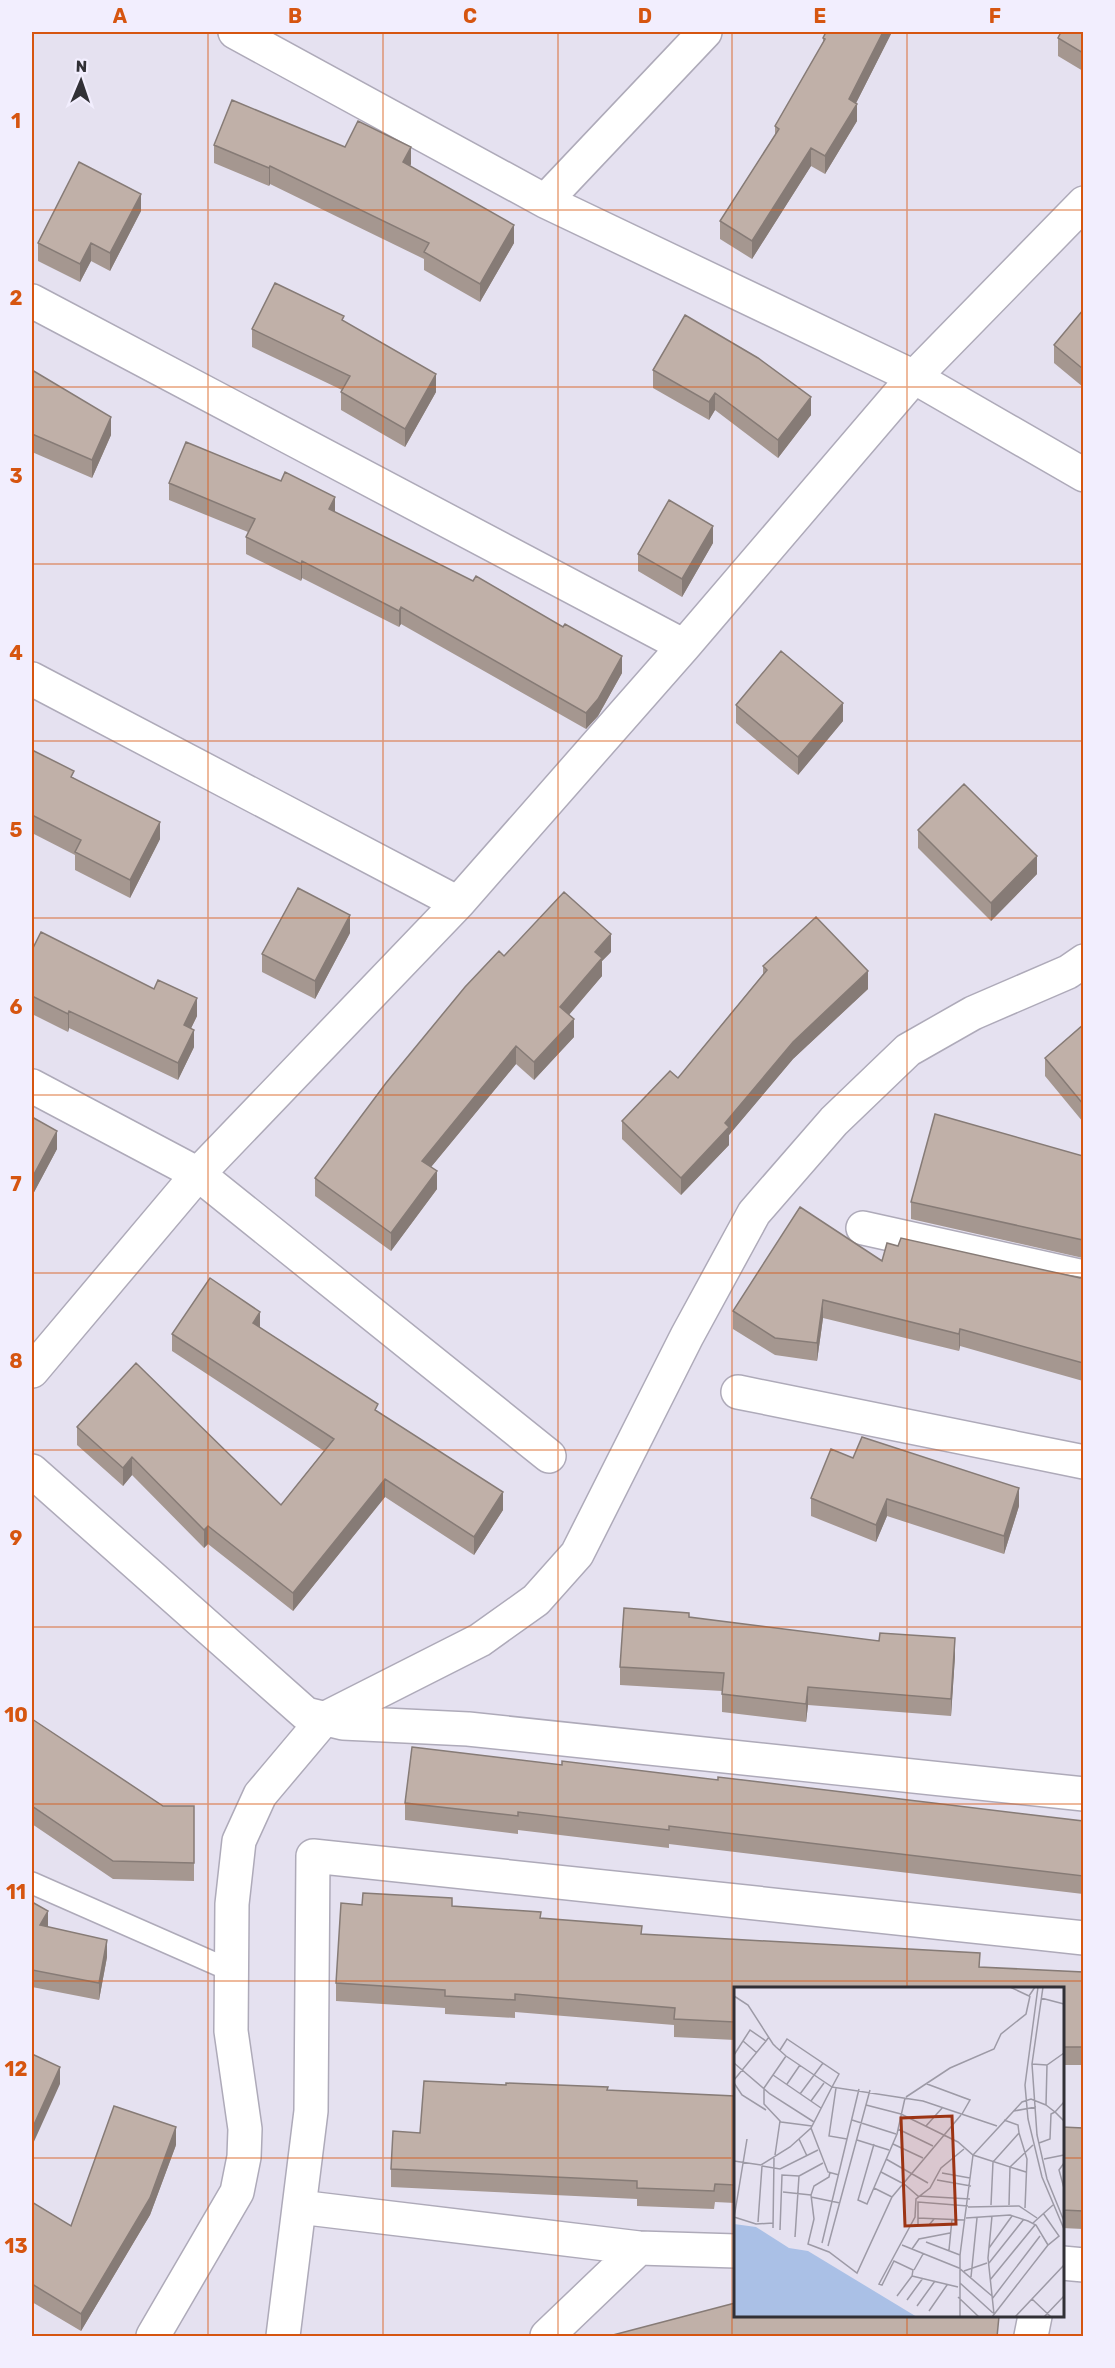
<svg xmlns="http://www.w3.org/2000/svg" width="1115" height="2368" font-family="Rubik,sans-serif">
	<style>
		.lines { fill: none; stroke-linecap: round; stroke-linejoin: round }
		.lane-casing { stroke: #aeaab9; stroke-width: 24 }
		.street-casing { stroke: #aeaab9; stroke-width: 36 }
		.lane { stroke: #fff; stroke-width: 21 }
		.street { stroke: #fff; stroke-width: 33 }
		.wall { fill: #a59790 }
		.shaded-wall { fill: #867b76 }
		.building { fill: #c0b0a8; stroke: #867b76; stroke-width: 1.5 }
		.grid { fill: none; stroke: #d65510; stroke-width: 1.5; stroke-opacity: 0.55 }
		.inset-road { fill: none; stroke: #9d9aa6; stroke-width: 1.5 }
		.view { fill: #9c3414; fill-opacity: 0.15; stroke: #9c3414; stroke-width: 3 }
		.inset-edge { fill: none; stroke: #313036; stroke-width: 3 }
		.neatline { fill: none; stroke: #d65510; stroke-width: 2 }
		.grid-label { font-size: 20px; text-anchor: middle; font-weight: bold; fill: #d65510 }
	</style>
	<rect width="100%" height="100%" fill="#e5e1f0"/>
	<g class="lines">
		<g class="lane-casing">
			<path id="lane" d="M32,1883L232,1971"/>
		</g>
		<g class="street-casing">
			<path id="street" d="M235,32L545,201L914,377L1084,475
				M545,201L705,32
				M32,301L684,646
				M32,679L458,903
				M32,1086L198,1174L549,1456
				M863,1228L1084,1277
				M32,1371L198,1174L458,903L684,646L914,377L1084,203
				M738,1392L1084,1462
				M32,1471L306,1714L343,1723L468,1729L1084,1794
				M299,2207L639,2248L736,2251
				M1062,2263L1084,2265
				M153,2336L237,2192L244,2157L245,2129L231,2031L232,1904L239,1841L260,1795L324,1719L480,1640L536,1600L577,1554L687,1336L754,1213L834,1121L908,1050L973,1013L1068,972L1084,961
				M283,2336L311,2111L313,1856L1084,1938
				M547,2336L639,2248
				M1031,2336L1035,2316"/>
		</g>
		<use href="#lane" class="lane"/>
		<use href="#street" class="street"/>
	</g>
	<path class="wall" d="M826,32H892L856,103L857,121L825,174L811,166L752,259L720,239V221L775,135V126L823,43V38Z
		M1083,32V71L1058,56V38Z
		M214,145L345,147L411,164L410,166L514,243L480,302L424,270V259L270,184L269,186L214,163Z
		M141,211L110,271L91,261L80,282L38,261V243Z
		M1083,310V387L1054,363V345Z
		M344,322L436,392L405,447L341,410V392L342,390L252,347V329Z
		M32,370L111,435L92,478L32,452Z
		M653,370L811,415L778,458L715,410L709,420L653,388Z
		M169,483L335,512L622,673L598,716L586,729L401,624L399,627L302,578L301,581L246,554V537L248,532L169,500Z
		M713,543L682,597L638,571V554Z
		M736,705L843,721L798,775L736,723Z
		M32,750L74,778L160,839L130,898L75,870V855L32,833Z
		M918,830L1037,874L991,921L918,848Z
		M350,933L315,999L262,972V954Z
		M32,950L197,1016L191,1028L194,1047L178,1080L69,1028L68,1032L32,1014Z
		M611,952L602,961V976L569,1015L574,1037L534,1080L516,1064L431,1167L437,1189L391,1251L315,1196V1178Z
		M763,966L868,989L793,1059L729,1135V1145L681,1195L622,1139V1121L678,1078L763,974Z
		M1083,1025V1122L1045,1076V1058Z
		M32,1117L57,1149L32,1196Z
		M1083,1156V1258L911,1219V1202Z
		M898,1246L1083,1277V1381L960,1346L959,1351L823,1318L817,1361L775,1355L733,1329V1311L882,1261Z
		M260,1328L378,1412L503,1510L474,1555L385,1497L293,1611L208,1544L204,1548L132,1475L123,1486L77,1445V1427L281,1505L324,1451L172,1351V1334Z
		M853,1458L1019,1506L1004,1554L887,1516L876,1542L811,1516V1498Z
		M689,1617L955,1656L951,1716L808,1705L806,1722L722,1712V1691L620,1685V1667Z
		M32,1719L163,1806H194V1881L113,1879L32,1824Z
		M562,1765L718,1780L1083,1821V1894L669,1844V1848L518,1830V1834L405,1820V1803Z
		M32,1902L48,1927L107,1957L99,2000L32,1987Z
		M362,1905L452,1906L541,1918L642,1934L980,1967L1083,1972V2065H1062V1989H735V2040L674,2037V2025L515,2012V2018L445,2014V2008L336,2001V1983Z
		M506,2085L735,2096V2203L715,2202L714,2209L637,2206V2199L391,2187V2169L420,2133Z
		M1062,2127L1083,2128V2229L1062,2228Z
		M176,2145L150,2215L81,2331L32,2302V2202L71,2226Z"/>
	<path class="shaded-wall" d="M883,32H892L849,117V99Z
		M857,104V121L825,174V156Z
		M411,147V164L403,180V162Z
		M811,148V166L752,259V241Z
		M270,166V184L269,186V168Z
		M141,194V211L110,271V253Z
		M514,225V243L480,302V284Z
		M91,243V261L80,282V264Z
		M436,374V392L405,447V429Z
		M715,393V410L709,420V402Z
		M811,397V415L778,458V440Z
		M111,417V435L92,478V460Z
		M335,497V514L329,509Z
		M713,526V543L682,597V579Z
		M302,561V578L301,581V564Z
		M401,607V624L399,627V611Z
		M622,656V673L598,716L586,729V713Z
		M843,703V721L798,775V757Z
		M160,822V839L130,898V880Z
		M1037,856V874L991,921V903Z
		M350,915V933L315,999V981Z
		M611,934V952L602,961V976L560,1025V1007L595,952Z
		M868,971V989L793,1059L729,1135V1145L681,1195V1178L725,1123L793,1042Z
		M197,998V1016L184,1043V1025Z
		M69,1011V1028L68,1032V1014Z
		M574,1019V1037L534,1080V1062Z
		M194,1030V1047L178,1080V1063Z
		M516,1046V1064L422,1178V1161Z
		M57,1131V1149L32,1196V1178Z
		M437,1171V1189L391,1251V1233Z
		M823,1300V1318L817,1361V1343Z
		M260,1312V1329L253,1323Z
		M960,1329V1346L959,1351V1334Z
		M132,1457V1475L123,1486V1468Z
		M385,1479V1497L293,1611V1593Z
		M1019,1488V1506L1004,1554V1536Z
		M503,1492V1510L474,1555V1537Z
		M887,1499V1516L876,1542V1525Z
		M208,1526V1544L204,1548V1530Z
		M955,1638V1656L951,1716V1699Z
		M808,1687V1705L806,1722V1704Z
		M48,1911V1929L40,1925Z
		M107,1940V1957L99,2000V1983Z
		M60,2067V2084L32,2146V2129Z
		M176,2127V2145L150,2215L81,2331V2314Z"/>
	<path class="building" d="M826,32H883L849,99L857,104L825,156L811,148L752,241L720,221L779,129L775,126L825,39L823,38Z
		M1061,32H1083V53L1058,38Z
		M232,100L345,147L358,121L411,147L403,162L514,225L480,284L424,252L429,243L270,166L269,168L214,145Z
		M79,162L141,194L110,253L91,243L80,264L38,243Z
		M275,283L344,316L342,320L436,374L405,429L341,392L350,376L252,329Z
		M1083,310V369L1054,345Z
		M685,315L758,358L811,397L778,440L715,393L709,402L653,370Z
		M32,370L111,417L92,460L32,434Z
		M186,442L281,481L285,472L335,497L329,509L473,581L476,576L563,627L565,624L622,656L598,699L586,713L401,607L399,611L302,561L301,564L246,537L255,519L169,483Z
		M669,500L713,526L682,579L638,554Z
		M781,651L843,703L798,757L736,705Z
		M32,750L74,771L71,777L160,822L130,880L75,852L81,840L32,815Z
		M964,784L1037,856L991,903L918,830Z
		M298,888L350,915L315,981L262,954Z
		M564,892L611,934L595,952L602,958L560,1007L574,1019L534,1062L516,1046L422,1161L437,1171L391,1233L315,1178L386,1083L465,987L499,951L504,956Z
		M816,917L868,971L793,1042L725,1123L729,1127L681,1178L622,1121L670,1071L678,1078L767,970L763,966Z
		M41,932L154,989L158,980L197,998L184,1025L194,1030L178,1063L69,1011L68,1014L32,996V950Z
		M1083,1025V1104L1045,1058Z
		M935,1114L1083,1156V1240L911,1202Z
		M32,1117L57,1131L32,1178Z
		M800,1207L882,1261L887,1243L898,1246L901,1238L1080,1278L1083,1277V1363L960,1329L959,1334L823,1300L817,1343L775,1338L733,1311Z
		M210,1278L260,1312L253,1323L378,1404L375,1410L503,1492L474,1537L385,1479L293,1593L208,1526L204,1530L132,1457L123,1468L77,1427L136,1363L281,1505L334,1439L172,1334Z
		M862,1437L1019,1488L1004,1536L887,1499L876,1525L811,1498L831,1449L853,1458Z
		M624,1608L689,1613V1617L879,1641L880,1633L955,1638L951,1699L808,1687L806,1704L722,1694L724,1673L620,1667Z
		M32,1719L163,1806H194V1863L113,1861L32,1806Z
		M412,1747L562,1765V1761L718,1780V1777L1083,1821V1876L669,1826V1830L518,1812V1816L405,1803Z
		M363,1893L452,1898V1906L541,1912L540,1918L642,1926L641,1934L980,1953L979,1967L1083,1972V2047H1062V1989H735V2022L674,2019L675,2008L515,1994V2000L445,1996V1990L336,1983L341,1903L362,1905Z
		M32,1902L48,1911L40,1925L107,1940L99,1983L32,1970Z
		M32,2054L60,2067L32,2129Z
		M424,2081L506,2085V2083L608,2087L607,2090L735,2096V2185L715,2184L714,2191L637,2188V2181L391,2169L393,2131L420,2133Z
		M114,2106L176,2127L150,2198L81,2314L32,2284V2202L71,2226Z
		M1062,2127L1083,2128V2211L1062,2210Z
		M735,2303V2316H999L997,2337H614L613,2335Z"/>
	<path class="grid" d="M208,32V2336M383,32V2336M558,32V2336M732,32V2336M907,32V1988M32,210H1084M32,387H1084M32,564H1084M32,741H1084M32,918H1084M32,1095H1084M32,1273H1084M32,1450H1084M32,1627H1084M32,1804H1084M32,1981H1084M32,2158H736M1062,2158H1084M907,2316V2336"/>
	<g transform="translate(734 1987)">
		<rect width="330" height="330" fill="#e5e1f0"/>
		<path d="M0,237L22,240L55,261L74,264L183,330H0Z" fill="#aac0e6"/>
		<path class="inset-road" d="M276,0L295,9L301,0M304,0L291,98L294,132L308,190L330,242M309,0L298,77L303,148L313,192L330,234M0,9L14,18L39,57L42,60L52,69L98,100L105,87L53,52L46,63M307,11L330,17M9,54L23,66M0,68L16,43L32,54L35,50M52,69L30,101V117L47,135L78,139M0,76L36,107L80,135M298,77L313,78L330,66M313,78L312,118L321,125L330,115M39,88L87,121M0,93L32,54M0,96L8,108L32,123M53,97L66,78M193,97L236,113L228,127M102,101L95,149L113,152M66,107L89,76M172,110L216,81L260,62L267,47L292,27L296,9M77,114L90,96M132,118L167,127L224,155L239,168L276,180L299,158M280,124L302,120M118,133L162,147M270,133L284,138L285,146M192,139L209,120M77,141L94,185L105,188M164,142L199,159M65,152L73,169M123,153L155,163M305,156L316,152L317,127L321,125L330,134M140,157L124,213L133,217L163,147L171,111M159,157L189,171M41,168L46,134M152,172L194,196M310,172L330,168M0,174L27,178L56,160L77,141L98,100L189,114L263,139M330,176L325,183L330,201M28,179L46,182L84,163M96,185L95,190L80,199L77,208L80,232L74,257L95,265L123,286L158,210L227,128M147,185L168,196M208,186L236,191M203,193L237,199M169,196L184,209L236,212M140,201L158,210M49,205L77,208M77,210L106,216M257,218L259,175L285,146L293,172L291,221M275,218L276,180L292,185M234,220L285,219L303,231M258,229L254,271L260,327M0,230L22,237L39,236M0,231L13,152M184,231L230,233M232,231L276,228L294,234L302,238L314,258L325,249L309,226M24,235L28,179M299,236L319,218M180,238H195L200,232M184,238V215L234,219M39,241L40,171M46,243L48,188L65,189M61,250L65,189L89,176M192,255L226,268M88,256L125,102M168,258L225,281L258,309M94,259L136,103M255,261L278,229M178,262L185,252L216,246M215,263L218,232M255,276L290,232M180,283L189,267M230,284L253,276M178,289L179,283L160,274L148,298L145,297L181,230L182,212L196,201L207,181L230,162M178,289L224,300M237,290L243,231M256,293L301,238M226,296L259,326M163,309L178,289M224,310L245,330M258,312L306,249M298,312L317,330M173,313L189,291M183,319L201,294M195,324L213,298M226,330V268L239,168L288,115L297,112L312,118M258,330L314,258M281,330L330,278M310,330L330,309"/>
		<path class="view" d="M218,129L222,237L171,239L167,131Z"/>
		<rect width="330" height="330" class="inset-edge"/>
	</g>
	<rect width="1115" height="2368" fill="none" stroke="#f2eefe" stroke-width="66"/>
	<g transform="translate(81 81) rotate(2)" stroke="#f2eefe" stroke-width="4.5" paint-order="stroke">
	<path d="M0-4.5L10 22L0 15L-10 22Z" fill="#313036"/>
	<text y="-9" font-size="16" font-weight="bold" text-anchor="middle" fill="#313036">N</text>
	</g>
	<rect x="33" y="33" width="1049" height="2302" class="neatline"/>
	<g class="grid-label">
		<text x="120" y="23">A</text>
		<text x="295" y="23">B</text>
		<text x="470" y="23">C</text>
		<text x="645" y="23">D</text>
		<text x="820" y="23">E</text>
		<text x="995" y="23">F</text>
		<text x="16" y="128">1</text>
		<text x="16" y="305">2</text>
		<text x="16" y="483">3</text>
		<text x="16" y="660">4</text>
		<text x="16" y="837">5</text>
		<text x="16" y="1014">6</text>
		<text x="16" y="1191">7</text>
		<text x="16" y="1368">8</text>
		<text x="16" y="1545">9</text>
		<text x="16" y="1722">10</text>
		<text x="16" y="1899">11</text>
		<text x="16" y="2076">12</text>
		<text x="16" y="2253">13</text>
	</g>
</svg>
